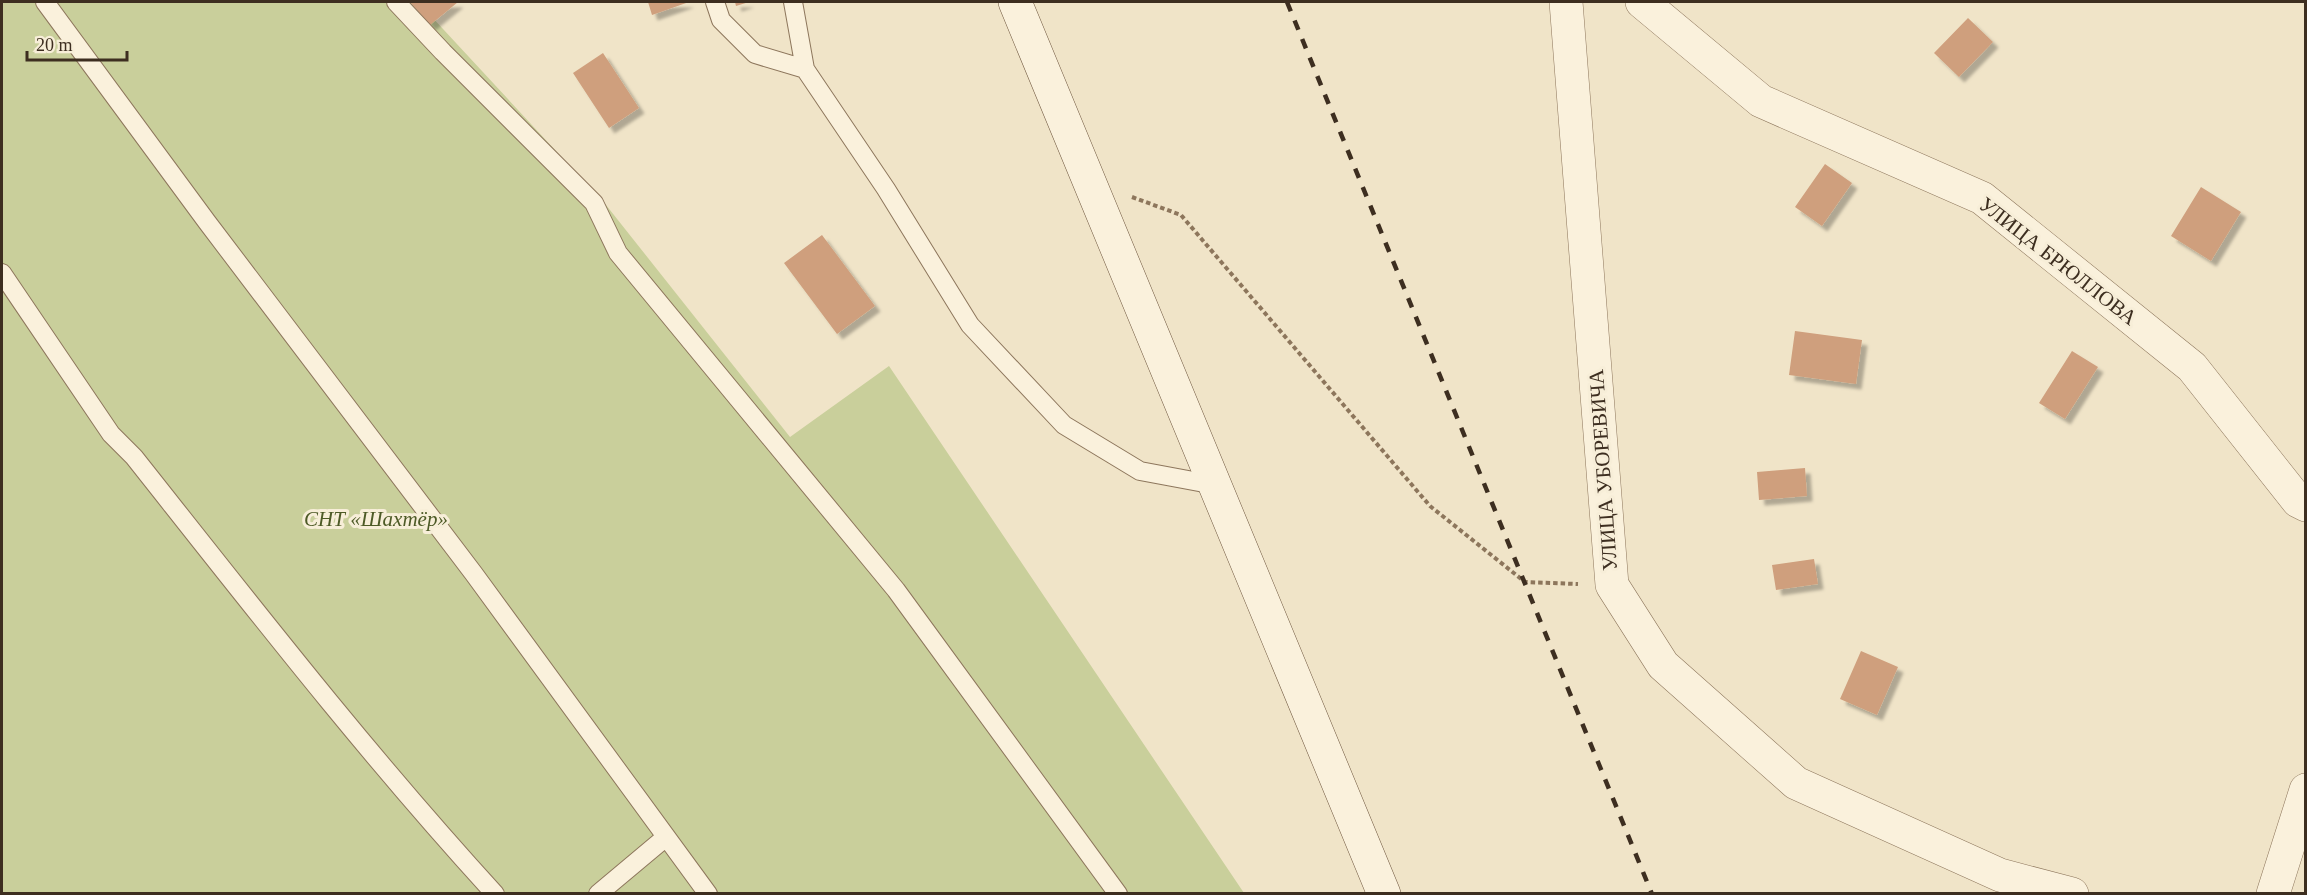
<svg xmlns="http://www.w3.org/2000/svg" width="2307" height="895" font-family="'Times New Roman',serif">
	<style>
		.green { fill: #c9cf9b }
		.building { fill: #cf9f7d; filter: url(#shadow) }
		.lines { fill: none; stroke-linecap: round; stroke-linejoin: round }
		.service-casing { stroke: #8d765c; stroke-width: 20 }
		.minor-casing { stroke: #8d765c; stroke-width: 34 }
		.secondary-casing { stroke: #6f573f; stroke-width: 34 }
		.path { stroke: #8d765c; stroke-width: 4; stroke-dasharray: 4.5 3; stroke-linecap: butt }
		.service { stroke: #faf1dc; stroke-width: 18 }
		.minor { stroke: #faf1dc; stroke-width: 33 }
		.secondary { stroke: #faf1dc; stroke-width: 33 }
		.rail { stroke: #3d2e20; stroke-width: 4.5; stroke-dasharray: 10 10; stroke-linecap: butt }
		.labels { text-anchor: middle; dominant-baseline: central; stroke-width: 6; stroke-linejoin: round; paint-order: stroke }
		.street-label { font-size: 21px; fill: #3d2e20; stroke: #f7eed8 }
		.park-label { font-size: 21px; font-style: italic; fill: #4d5a26; stroke: #f7eed8 }
	</style>
	<defs>
		<filter id="shadow"><feDropShadow dx="5.5" dy="5.5" stdDeviation="1.5" flood-color="#0004"/></filter>
	</defs>
	<rect width="100%" height="100%" fill="#f0e4c8"/>
	<path class="green" d="M2,2H418L606,205L790,437L889,366L1244,893L2,894Z"/>
	<path class="building" d="M410,2H458L430,25Z
		M648,2H689L652,15Z
		M735,2H749L736,6Z
		M1968,18L1993,42L1959,77L1934,53Z
		M603,53L639,108L609,128L573,73Z
		M1825,164L1852,183L1822,226L1795,207Z
		M2201,187L2241,212L2211,261L2171,236Z
		M822,235L875,306L837,334L784,263Z
		M1795,331L1862,340L1856,384L1789,375Z
		M2072,351L2098,367L2065,419L2039,403Z
		M1805,468L1807,496L1759,500L1757,472Z
		M1814,559L1818,584L1776,590L1772,565Z
		M1861,651L1898,667L1877,715L1840,699Z"/>
	<g class="lines">
		<g class="service-casing">
			<path id="service" d="M45,2L207,222L474,574L708,894
				M396,2L443,52L594,203L618,253L896,590L1118,894
				M715,2L721,20L755,54L805,69
				M793,2L805,69L886,189L970,325L1064,425L1140,471L1215,485
				M2,273L111,434L134,457C252,606 366,753 495,894
				M598,894L666,837"/>
		</g>
		<g class="minor-casing">
			<path id="minor" d="M1566,2L1612,585L1663,665L1796,783L2000,875L2072,894
				M1642,2L1761,101L1982,198L2192,367L2298,501L2306,505
				M2273,894L2306,790"/>
		</g>
		<g class="secondary-casing">
			<path id="secondary" d="M1015,2L1384,894"/>
		</g>
		<path class="path" d="M1132,197L1181,215L1430,506L1525,582L1578,584"/>
		<use href="#service" class="service"/>
		<use href="#minor" class="minor"/>
		<use href="#secondary" class="secondary"/>
		<path class="rail" d="M1287,2L1652,894"/>
	</g>
	<g class="labels">
		<g class="street-label">
			<text transform="translate(2058 261) rotate(38)">УЛИЦА БРЮЛЛОВА</text>
			<text transform="translate(1603 470) rotate(-94)">УЛИЦА УБОРЕВИЧА</text>
		</g>
		<g class="park-label">
			<text x="376" y="519">СНТ «Шахтёр»</text>
		</g>
	</g>
	<rect width="2307" height="895" fill="none" stroke="#3d2e20" stroke-width="6"/>
	<path d="M27 51v9h100v-9" fill="none" stroke="#3d2e20" stroke-width="3"/>
	<text x="36" y="51" font-size="18" fill="#3d2e20" stroke="#f7eed8" stroke-width="4.5" paint-order="stroke">20 m</text>
</svg>
